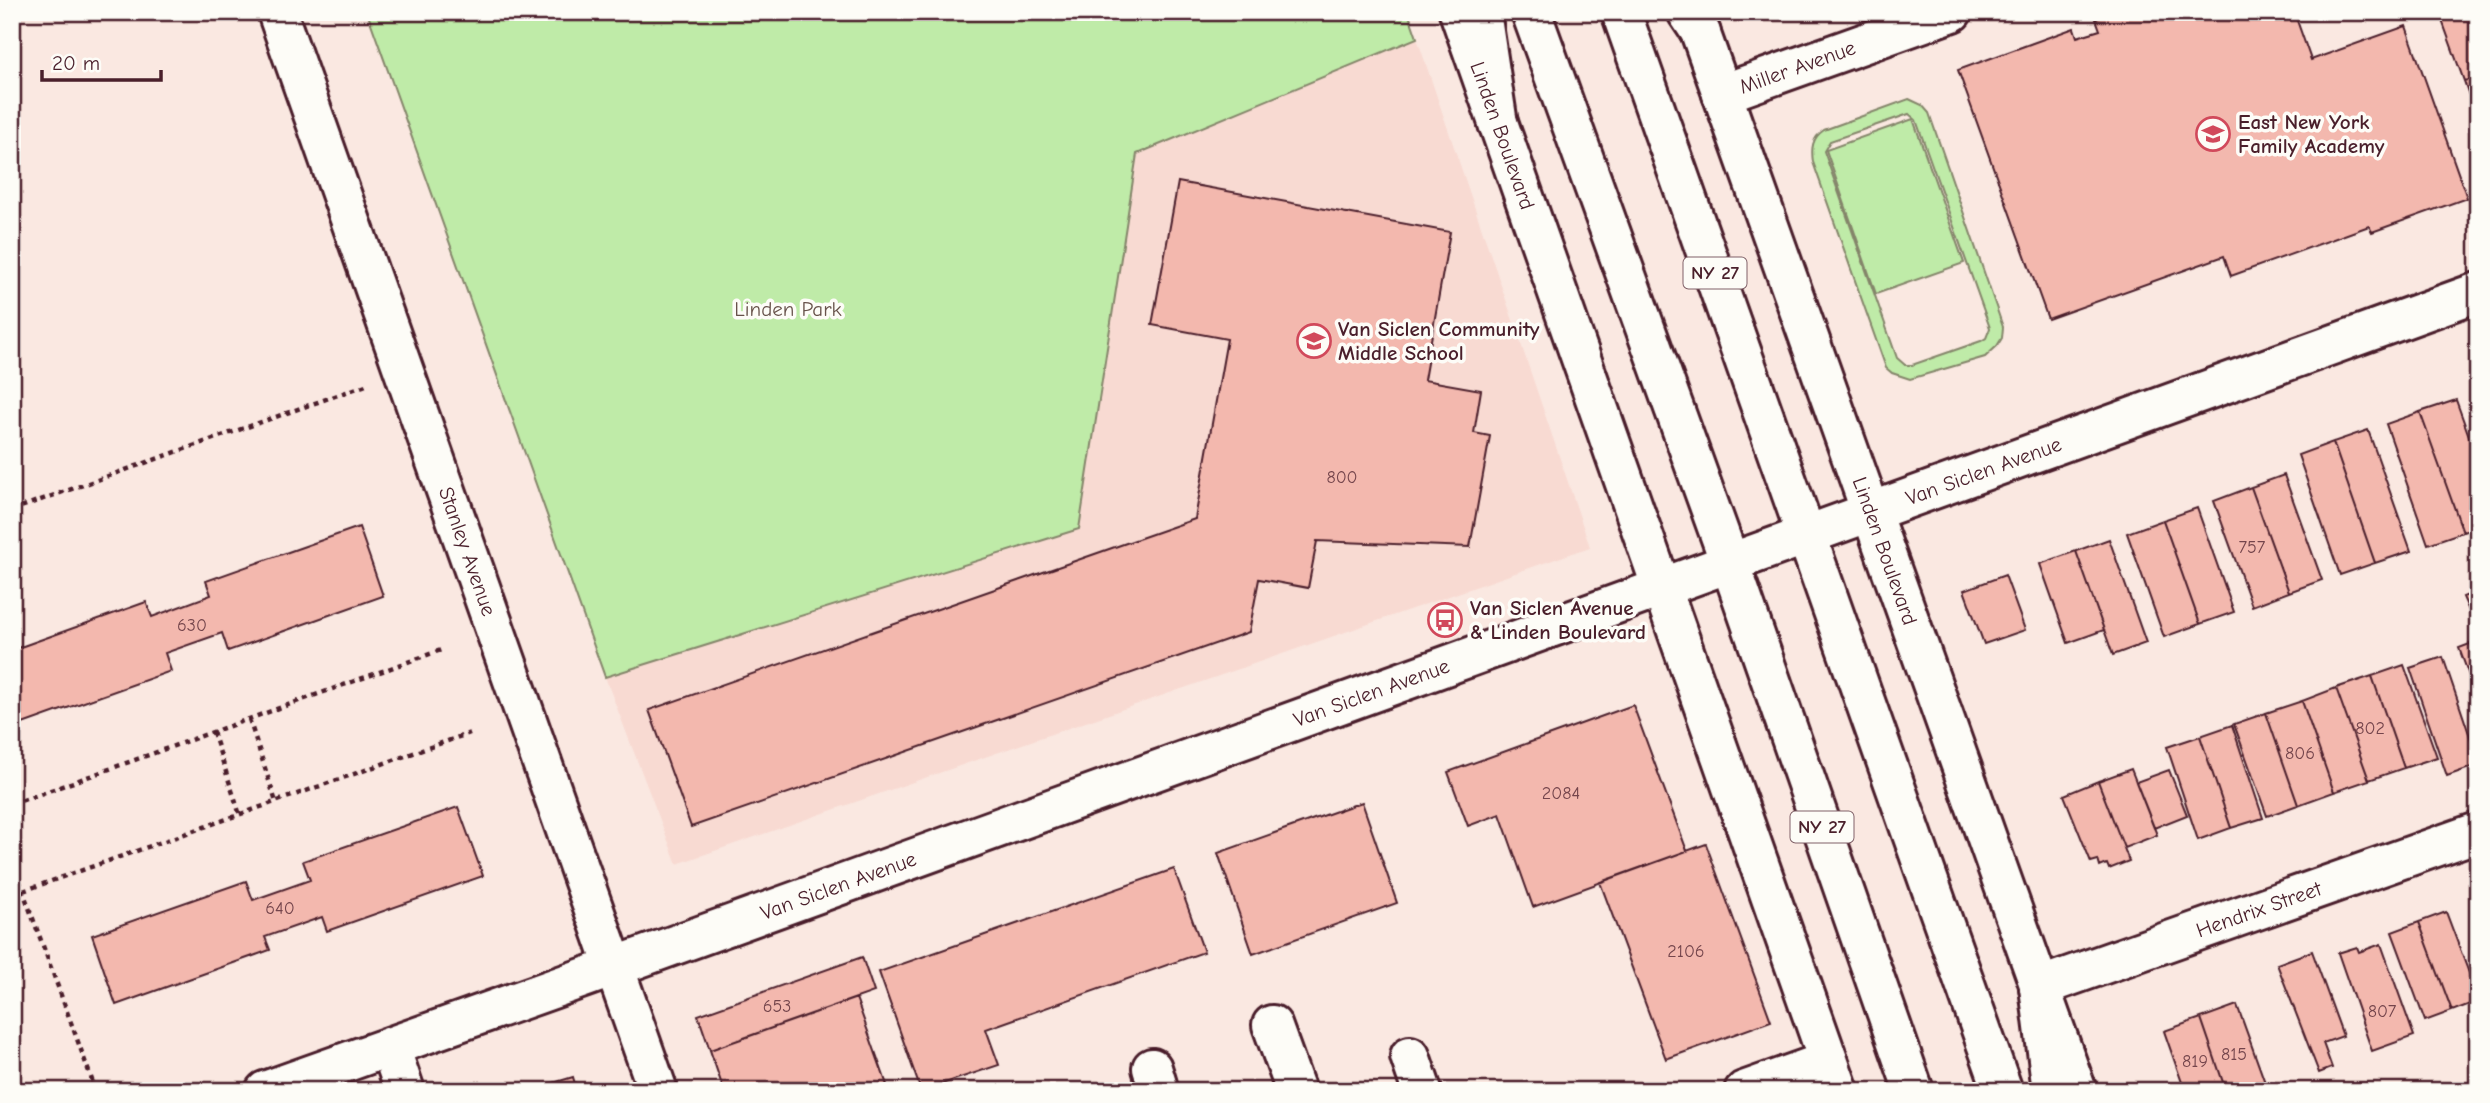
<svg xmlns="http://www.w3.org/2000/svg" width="2490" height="1103" font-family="'Comic Neue',sans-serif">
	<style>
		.built { fill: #f8dad2 }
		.green { fill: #bfeba8; stroke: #84856a; stroke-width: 2; fill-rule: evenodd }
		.building { fill: #f3b8ae; stroke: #4a1f2b; stroke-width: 2 }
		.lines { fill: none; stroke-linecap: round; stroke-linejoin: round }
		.minor-casing { stroke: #4a1f2b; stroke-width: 44 }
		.highway-casing { stroke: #4a1f2b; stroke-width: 44 }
		.path { stroke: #4a1f2b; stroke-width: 4.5; stroke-dasharray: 5 5; stroke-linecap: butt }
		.minor { stroke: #fdfcf7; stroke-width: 38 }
		.highway { stroke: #fdfcf7; stroke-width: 38 }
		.labels { text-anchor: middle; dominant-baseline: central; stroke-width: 7; stroke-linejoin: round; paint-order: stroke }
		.number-label { font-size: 18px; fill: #74454c }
		.shield { fill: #fdfcf7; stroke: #806168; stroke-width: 2 }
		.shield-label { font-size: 19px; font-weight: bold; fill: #4a1f2b }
		.street-label { font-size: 21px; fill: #4a1f2b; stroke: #fdfcf7 }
		.poi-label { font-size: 21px; font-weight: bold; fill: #4a1f2b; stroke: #fdfcf7; text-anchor: start }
		.park-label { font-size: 21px; fill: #67524a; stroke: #fdfcf7 }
	</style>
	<rect width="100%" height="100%" fill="#fae8e1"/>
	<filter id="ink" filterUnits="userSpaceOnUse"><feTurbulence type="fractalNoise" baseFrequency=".0143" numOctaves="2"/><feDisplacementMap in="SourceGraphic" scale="14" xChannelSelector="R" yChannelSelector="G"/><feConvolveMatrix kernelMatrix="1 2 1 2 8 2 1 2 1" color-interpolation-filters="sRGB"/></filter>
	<g filter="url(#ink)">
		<path class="built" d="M1417,38L1590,547L677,864L605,677L1079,529L1137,154Z"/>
		<path class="green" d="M367,12H1408L1417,38L1137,154L1079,529L605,677Z
			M1909,99L1922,105L1929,113L2003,327L2002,338L1997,346L1985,357L1910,379L1892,373L1886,368L1813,162C1811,148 1812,138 1824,130ZM1909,114L1916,120L1990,328L1986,338L1981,341L1912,365H1905L1897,358L1824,151L1830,141Z
			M1913,119L1964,263L1876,294L1826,150Z"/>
		<path class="building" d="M2113,12H2294L2311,60L2406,26L2467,198L2372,232L2369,226L2231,276L2224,256L2048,319L1958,70L2074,28L2077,37L2100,30L2096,19Z
			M2439,12H2478V77L2464,81Z
			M2478,77V121L2464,81Z
			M1178,182L1450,232L1424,380L1481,390L1474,433L1490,436L1470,547L1317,541L1308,588L1259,579L1249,632L691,827L649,710L1195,519L1227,339L1152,325Z
			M2456,400L2478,461V527L2463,532L2420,412Z
			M2420,412L2463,532L2428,544L2386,424Z
			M2368,430L2411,551L2375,563L2333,442Z
			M2333,442L2375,563L2340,575L2298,455Z
			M2284,475L2322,580L2289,592L2251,487Z
			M2251,487L2289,592L2252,606L2214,501Z
			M2197,508L2234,612L2200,624L2163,520Z
			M2163,520L2200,624L2164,637L2127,533Z
			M359,527L383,596L228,651L222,633L165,653L171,671L17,726L12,713V650L146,602L152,617L211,595L206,581Z
			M2109,539L2146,643L2113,655L2076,551Z
			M2076,551L2104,630L2068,643L2040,564Z
			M2005,575L2025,630L1984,644L1964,590Z
			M2478,591V631L2463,597Z
			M2478,641V700L2459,648Z
			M2443,657L2478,760V765L2447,776L2410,668Z
			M2404,665L2437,757L2404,768L2372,676Z
			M2372,676L2404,768L2369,780L2336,688Z
			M2336,688L2369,780L2334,792L2302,701Z
			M2302,701L2334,792L2298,805L2266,713Z
			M1633,705L1687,851L1533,907L1500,814L1468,826L1448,772Z
			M2266,713L2298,805L2267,816L2234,724Z
			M2232,725L2263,818L2231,828L2200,736Z
			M2200,736L2231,828L2198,840L2167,747Z
			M2131,769L2157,835L2124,848L2098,781Z
			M2169,770L2187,815L2154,828L2136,782Z
			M2098,781L2129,861L2109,869L2107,864L2100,867L2098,860L2091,862L2064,795Z
			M1362,802L1397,903L1253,954L1218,853Z
			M458,807L483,876L327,931L322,917L265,937L270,950L116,1005L92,935L246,881L253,900L310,880L303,861Z
			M1706,844L1771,1021L1666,1059L1600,882Z
			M1174,869L1204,952L986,1029L999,1065L921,1091L879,972Z
			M2446,912L2478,997V1001L2452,1011L2419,922Z
			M2419,922L2452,1011L2425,1021L2392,932Z
			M2381,944L2414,1036L2372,1051L2338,953L2357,947L2359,952Z
			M2312,951L2343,1036L2323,1043L2332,1068L2319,1073L2277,964Z
			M862,957L874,992L710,1050L698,1015Z
			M856,998L887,1085L872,1091H724L710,1050Z
			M2237,1005L2268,1091H2226L2201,1018Z
			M2201,1018L2226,1091H2185L2164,1031Z
			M573,1077L577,1091H526Z
			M2355,1083L2358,1091H2334Z"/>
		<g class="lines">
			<g class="minor-casing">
				<g id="minor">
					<path id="s1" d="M277,12L658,1091"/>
					<path id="s2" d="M1459,12L1839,1091"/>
					<path id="s3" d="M1693,12L2077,1091"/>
					<path id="s4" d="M1722,94L1952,12"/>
					<path id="s5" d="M2039,987L2478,832"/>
					<path d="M1272,1025L1296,1091"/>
					<path d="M390,1047L405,1091"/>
					<path d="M1410,1056L1422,1091"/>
					<path d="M1152,1068L1159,1091"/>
					<path id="s6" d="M265,1091L614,967L2478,292"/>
					<path d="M1744,1091L1828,1061"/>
				</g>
			</g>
			<g class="highway-casing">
				<path id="highway" d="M1481,12L1498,124
					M1531,12L1730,563L1914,1091
					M1621,12L2003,1091
					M1687,12L1701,33
					M2039,987L2052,1091"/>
			</g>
			<path class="path" d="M12,510L366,385
				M249,719L276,802
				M213,732L240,815
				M12,804L441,650
				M12,861L96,1091
				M23,891L470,733"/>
			<use href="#minor" class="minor"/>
			<use href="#highway" class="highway"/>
		</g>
	</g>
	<defs>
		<g id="school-ring" transform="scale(1.75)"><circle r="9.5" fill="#fdfcf7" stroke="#d1495b" stroke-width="1.5"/><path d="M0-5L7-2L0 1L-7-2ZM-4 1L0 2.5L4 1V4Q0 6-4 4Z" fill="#d1495b"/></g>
		<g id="bus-ring" transform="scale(1.75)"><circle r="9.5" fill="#fdfcf7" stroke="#d1495b" stroke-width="1.5"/><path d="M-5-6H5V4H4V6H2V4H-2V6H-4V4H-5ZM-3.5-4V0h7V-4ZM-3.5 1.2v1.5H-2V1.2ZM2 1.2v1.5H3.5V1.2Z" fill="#d1495b"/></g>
	</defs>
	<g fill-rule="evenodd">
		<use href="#school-ring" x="2213" y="134"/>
		<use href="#school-ring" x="1314" y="341"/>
		<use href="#bus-ring" x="1445" y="620"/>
	</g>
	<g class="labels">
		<g class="number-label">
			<text x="1342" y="477">800</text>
			<text x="2252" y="547">757</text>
			<text x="192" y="625">630</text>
			<text x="2370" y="728">802</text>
			<text x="2300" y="753">806</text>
			<text x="1561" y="793">2084</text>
			<text x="280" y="908">640</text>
			<text x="1686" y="951">2106</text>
			<text x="777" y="1006">653</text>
			<text x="2382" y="1011">807</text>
			<text x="2234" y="1054">815</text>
			<text x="2195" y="1061">819</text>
		</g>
		<g class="shield">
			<rect x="1683.5" y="257.5" width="63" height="31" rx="5"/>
			<rect x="1790.5" y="811.5" width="63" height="31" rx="5"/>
		</g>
		<g class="shield-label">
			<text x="1715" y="273">NY 27</text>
			<text x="1822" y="827">NY 27</text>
		</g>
		<g class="street-label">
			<text stroke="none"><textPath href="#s4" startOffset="80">Miller Avenue</textPath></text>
			<text stroke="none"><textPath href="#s2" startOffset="131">Linden Boulevard</textPath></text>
			<text stroke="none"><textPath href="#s6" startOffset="1827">Van Siclen Avenue</textPath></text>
			<text stroke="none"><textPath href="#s1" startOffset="572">Stanley Avenue</textPath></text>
			<text stroke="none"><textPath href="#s3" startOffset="572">Linden Boulevard</textPath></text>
			<text stroke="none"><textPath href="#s6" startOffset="1176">Van Siclen Avenue</textPath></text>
			<text stroke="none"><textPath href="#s6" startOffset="609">Van Siclen Avenue</textPath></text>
			<text stroke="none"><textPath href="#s5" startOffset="233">Hendrix Street</textPath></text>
		</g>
		<g class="poi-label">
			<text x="2238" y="122">East New York<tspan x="2238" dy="24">Family Academy</tspan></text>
			<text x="1338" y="329">Van Siclen Community<tspan x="1338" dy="24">Middle School</tspan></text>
			<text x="1470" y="608">Van Siclen Avenue<tspan x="1470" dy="24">&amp; Linden Boulevard</tspan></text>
		</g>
		<g class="park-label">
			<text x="788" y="309">Linden Park</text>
		</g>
	</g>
	<rect width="2490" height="1103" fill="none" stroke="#fdfcf7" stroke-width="42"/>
	<rect x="21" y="21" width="2448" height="1061" fill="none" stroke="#4a1f2b" stroke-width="2.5" filter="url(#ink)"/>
	<path d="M42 70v10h119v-10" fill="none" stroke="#4a1f2b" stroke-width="3.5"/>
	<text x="52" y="70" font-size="21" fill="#4a1f2b" stroke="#fdfcf7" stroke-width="5" paint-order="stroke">20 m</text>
</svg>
